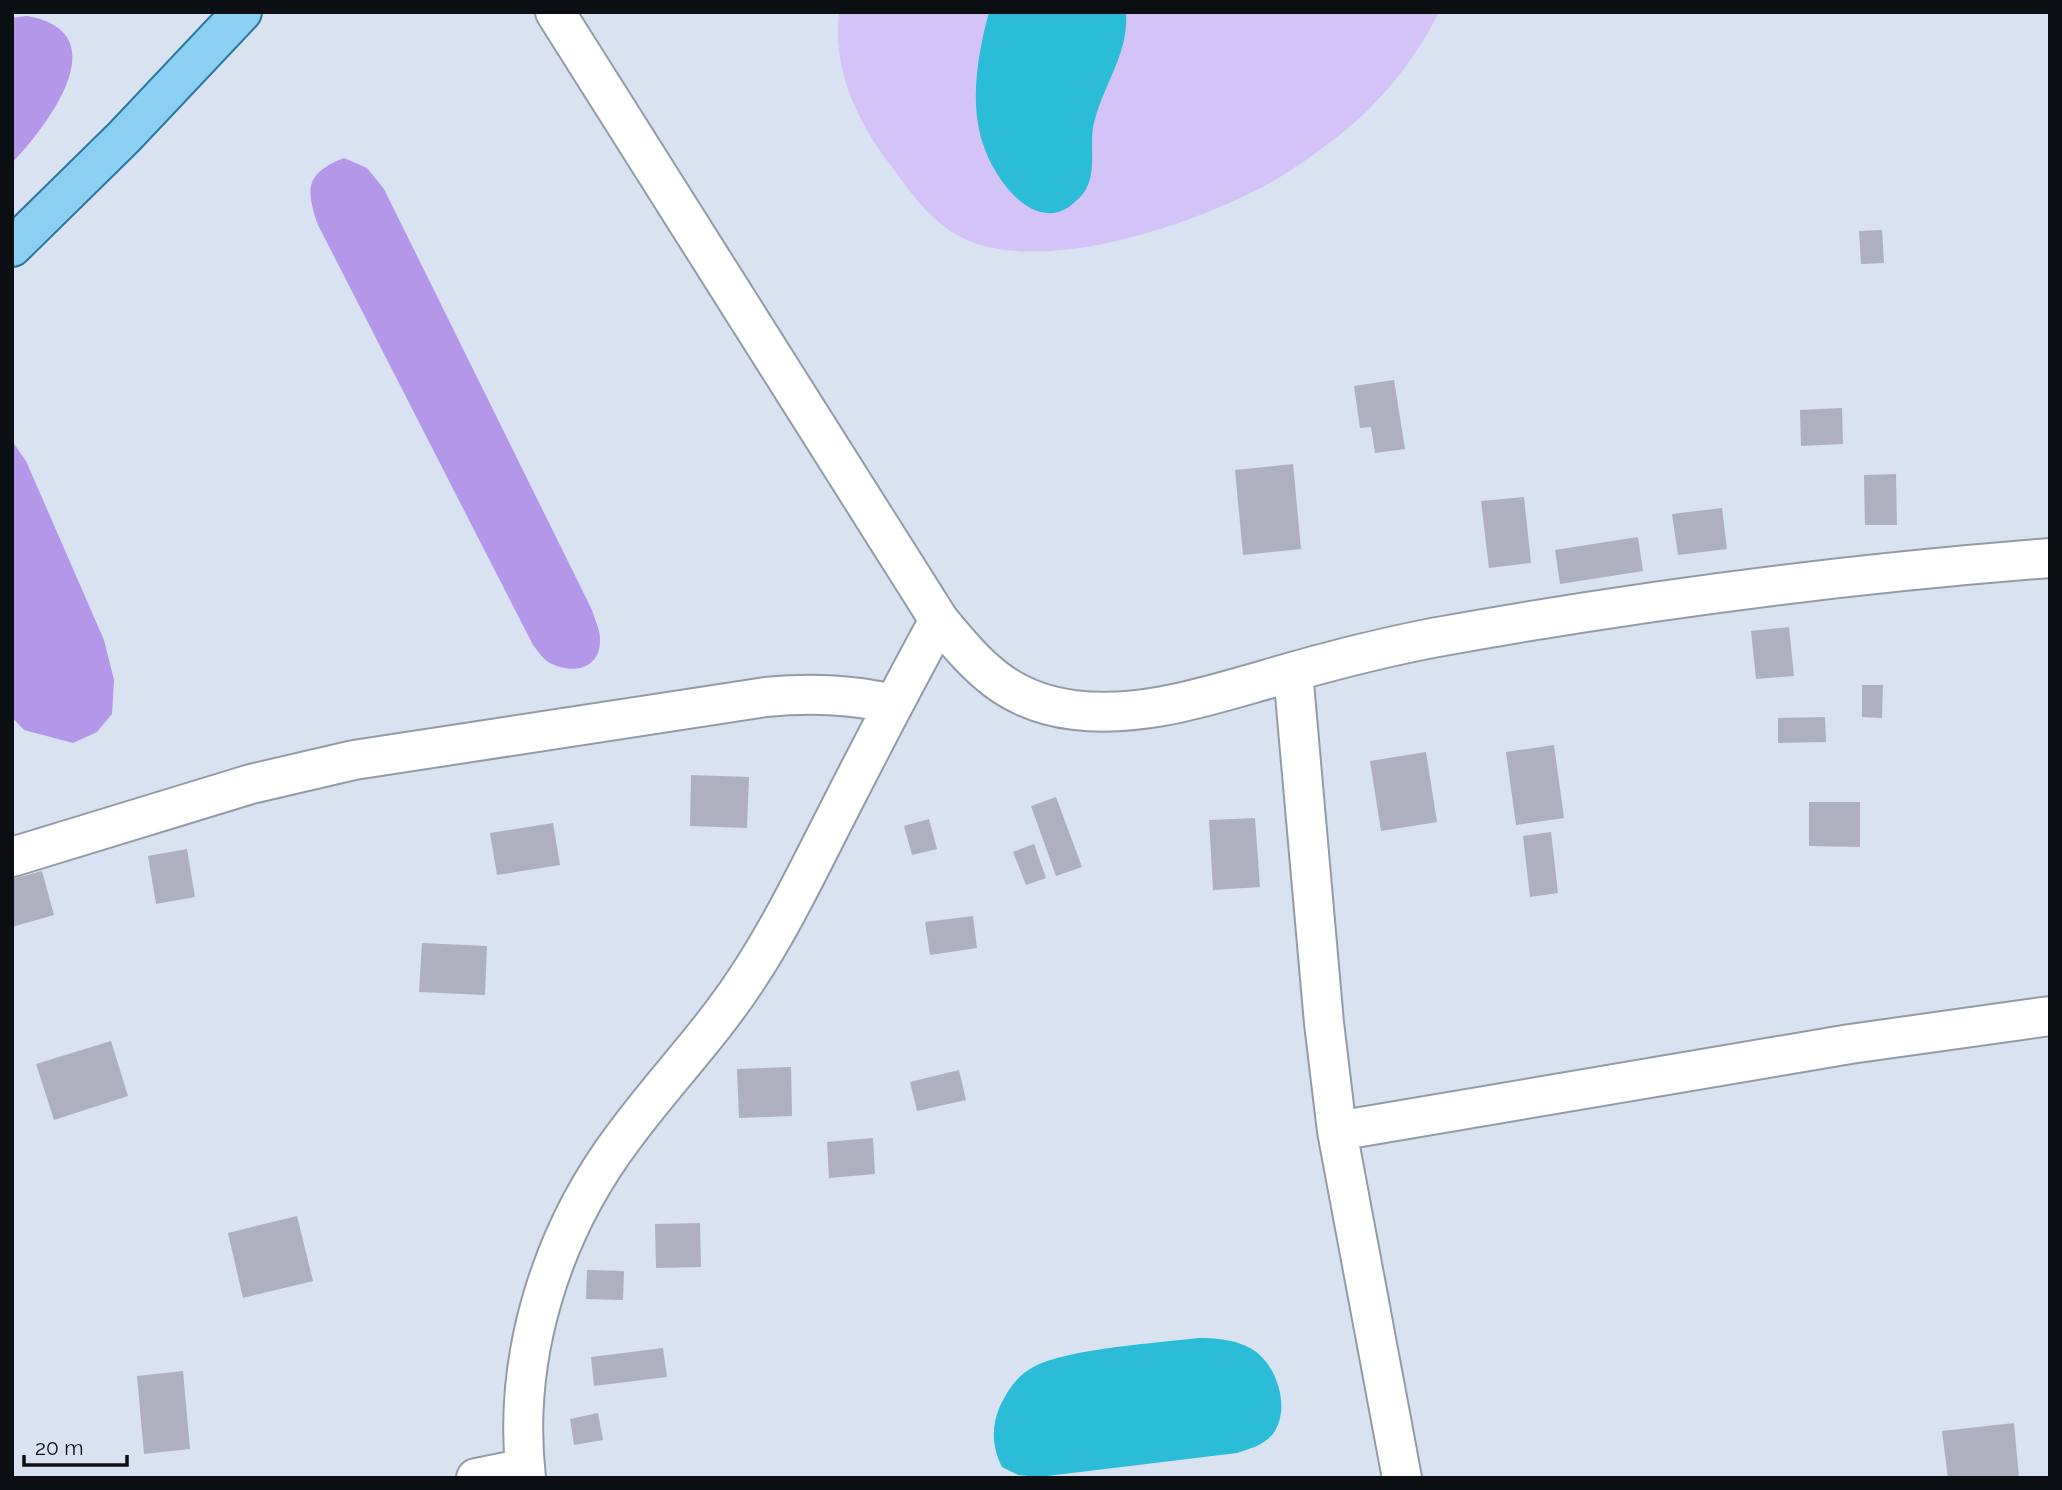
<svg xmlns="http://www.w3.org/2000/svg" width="2062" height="1490" font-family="Raleway,sans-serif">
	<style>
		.green { fill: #d4c3f7 }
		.forest { fill: #b497e9 }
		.water { fill: #2bbcd7 }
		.building { fill: #aeb0bf }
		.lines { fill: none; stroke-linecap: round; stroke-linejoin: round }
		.minor-casing { stroke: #929ba8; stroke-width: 42 }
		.major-casing { stroke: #2c779f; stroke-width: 42 }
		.minor { stroke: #fff; stroke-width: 38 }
		.major { stroke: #8bd0f2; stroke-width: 38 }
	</style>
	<rect width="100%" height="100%" fill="#d8e2f0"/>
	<path class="green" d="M839,12H1439C1416,59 1378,106 1336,138C1317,152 1296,168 1275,180C1202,222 1054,273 972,242C933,227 913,195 889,163C856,120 832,67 839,12Z"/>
	<path class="forest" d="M27,16C120,32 47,126 12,163V18Z
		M344,158L367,168L384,189L592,610C595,620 601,632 600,642C599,669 573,674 552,664C544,661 538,651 533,645L318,225C305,188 306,173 344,158Z
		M12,441L26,461L104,640L114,680L112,714L97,732L73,743L24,730L12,717Z"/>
	<path class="water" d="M989,12H1126C1129,52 1105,82 1095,119C1088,140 1097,167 1087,187C1084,195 1075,202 1069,207C1031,232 993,176 983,144C969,102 978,53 989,12Z
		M1198,1338C1214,1338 1231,1339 1246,1346C1275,1358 1291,1404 1275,1431C1267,1444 1250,1449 1237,1453L1039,1477L1018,1475L1002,1467C992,1447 991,1427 1000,1406C1007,1392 1016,1377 1030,1369C1060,1349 1158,1343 1198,1338Z"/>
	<path class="building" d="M1882,230L1884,263L1861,264L1859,231Z
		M1394,380L1405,449L1375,453L1371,427L1360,428L1354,386Z
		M1842,408L1843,444L1801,446L1800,410Z
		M1293,464L1301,549L1243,555L1235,470Z
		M1896,474L1897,525H1865L1864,475Z
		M1524,497L1531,563L1489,568L1481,501Z
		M1722,508L1727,549L1678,555L1672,514Z
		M1638,537L1643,571L1560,584L1555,550Z
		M1789,627L1794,676L1756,679L1751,631Z
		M1862,685H1883L1882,718L1862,717Z
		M1825,717L1826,742L1778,743V718Z
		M1554,745L1564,818L1516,825L1506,752Z
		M1426,752L1437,822L1381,831L1370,761Z
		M691,775L749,777L747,828L690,826Z
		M1056,797L1082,867L1056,876L1031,806Z
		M1809,802H1860V847L1809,846Z
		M1255,818L1260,887L1213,890L1209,820Z
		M929,819L937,849L912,855L904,826Z
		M553,823L560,865L497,875L490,833Z
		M1551,832L1558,893L1530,897L1523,836Z
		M1034,844L1046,878L1026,885L1013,852Z
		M187,849L195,897L156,904L148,856Z
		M42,871L54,915L12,927V879Z
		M973,916L977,948L930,955L925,922Z
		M422,943L487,946L485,995L419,992Z
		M111,1041L128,1096L54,1120L36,1064Z
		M791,1067L792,1116L739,1118L737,1069Z
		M959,1070L966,1100L917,1111L910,1082Z
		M873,1138L875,1174L829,1178L827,1142Z
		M297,1216L313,1281L243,1298L228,1233Z
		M700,1223L701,1267L656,1268L655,1224Z
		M587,1270L624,1271L623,1300L586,1299Z
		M663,1348L667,1377L594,1386L591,1357Z
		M183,1371L190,1449L144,1454L137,1376Z
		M598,1413L603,1440L574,1445L570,1419Z
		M2014,1423L2019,1478H1948L1942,1431Z"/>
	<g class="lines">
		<g class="minor-casing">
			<path id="minor" d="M555,12L939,620C979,669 1009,702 1074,710C1142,718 1204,697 1268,679C1322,663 1376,649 1432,638C1636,601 1843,574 2050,558
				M1293,672L1324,1023L1337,1131L1402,1478
				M12,857L251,784L354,760L766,697C810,693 849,694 893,704
				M1337,1131L1850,1044L2050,1016
				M476,1478L525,1468
				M526,1478C512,1356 552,1231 625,1135C664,1082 710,1035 746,980C780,929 807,873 835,818C869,751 903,686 939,620"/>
		</g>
		<g class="major-casing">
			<path id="major" d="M12,247L124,137L242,12"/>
		</g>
		<use href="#minor" class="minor"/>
		<use href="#major" class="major"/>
	</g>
	<rect width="2062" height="1490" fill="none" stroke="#0b0e13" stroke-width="28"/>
	<path d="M24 1455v10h103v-10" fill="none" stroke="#0b0e13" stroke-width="3.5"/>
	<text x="35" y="1455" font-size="21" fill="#0b0e13" stroke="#d8e2f0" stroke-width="5" paint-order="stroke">20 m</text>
</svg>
